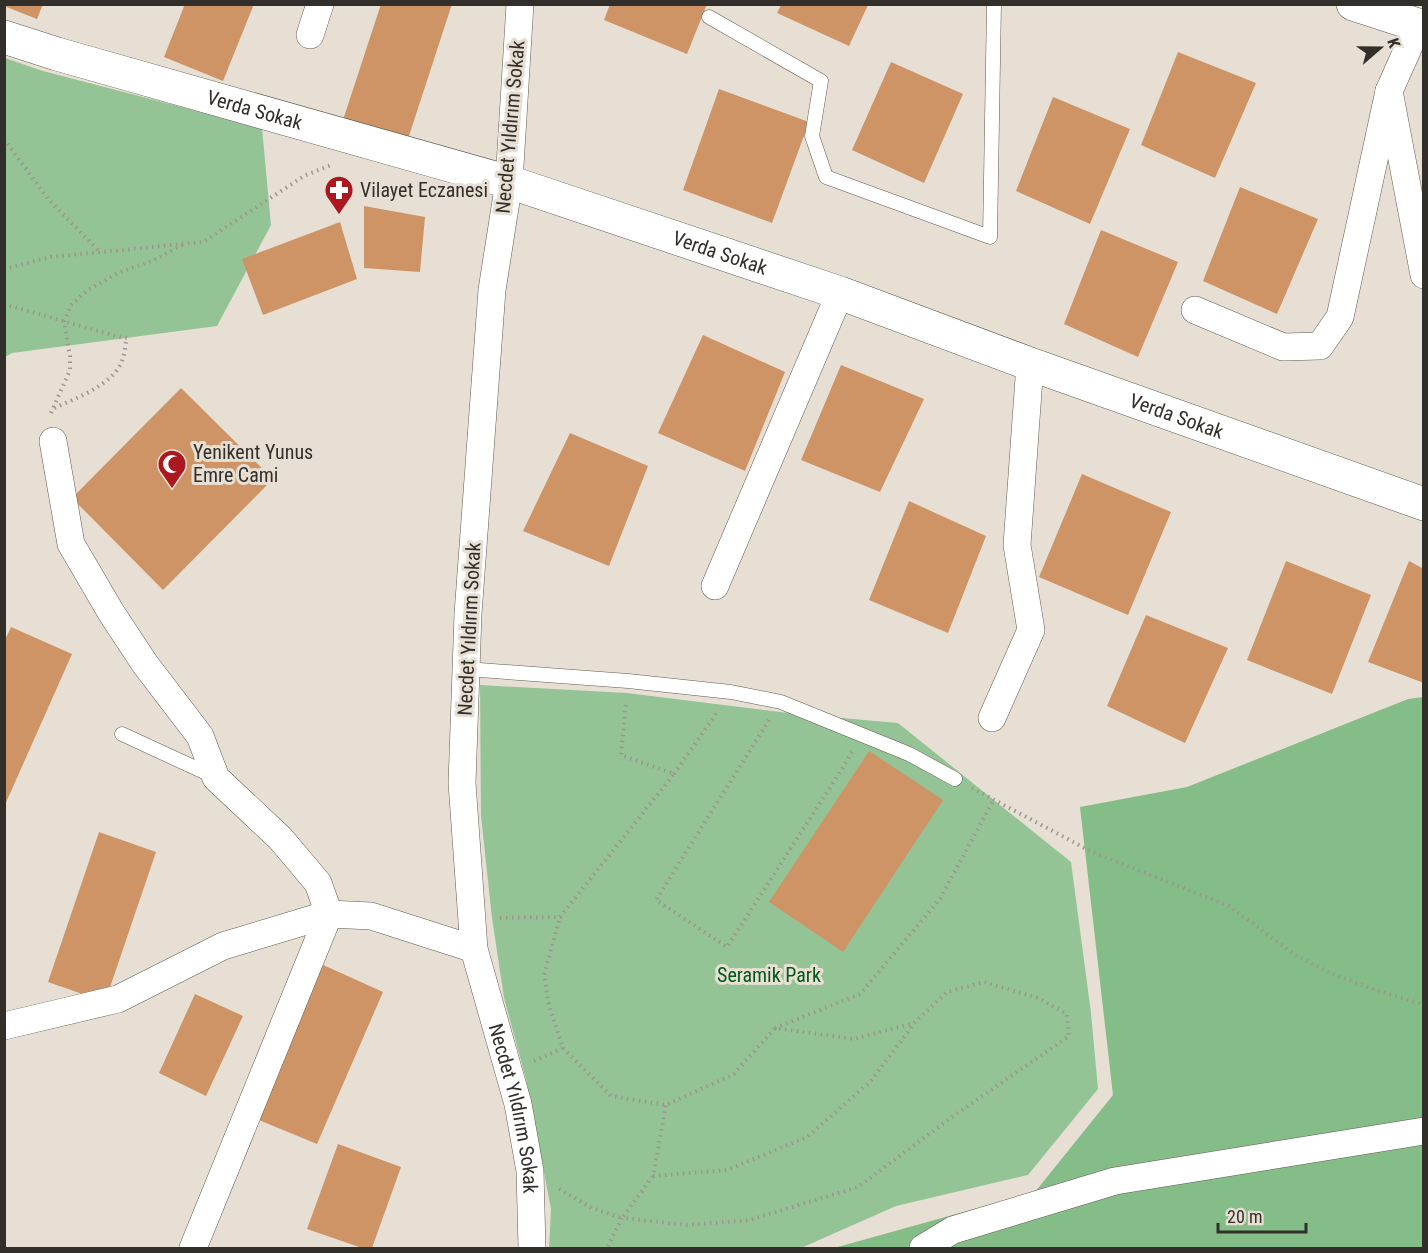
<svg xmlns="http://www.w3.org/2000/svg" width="1428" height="1253" font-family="'Roboto Condensed',sans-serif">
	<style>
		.green { fill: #94c496 }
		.forest { fill: #85bd89 }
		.building { fill: #ce9466 }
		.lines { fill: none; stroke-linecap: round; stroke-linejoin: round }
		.service-casing { stroke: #615b50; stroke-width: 15 }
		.minor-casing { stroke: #615b50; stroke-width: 28 }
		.tertiary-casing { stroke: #615b50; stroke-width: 34 }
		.secondary-casing { stroke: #615b50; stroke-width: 34 }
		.path { stroke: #9c968d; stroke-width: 4; stroke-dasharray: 1.5 4.5; stroke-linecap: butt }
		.service { stroke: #fff; stroke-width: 14 }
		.minor { stroke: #fff; stroke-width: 27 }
		.tertiary { stroke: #fff; stroke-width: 33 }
		.secondary { stroke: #fff; stroke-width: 33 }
		.labels { text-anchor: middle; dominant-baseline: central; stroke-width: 6; stroke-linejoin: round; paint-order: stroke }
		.street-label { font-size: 20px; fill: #322f2a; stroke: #e7dfd3 }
		.poi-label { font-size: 20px; fill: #322f2a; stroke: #e7dfd3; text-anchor: start }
		.park-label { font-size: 20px; fill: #005919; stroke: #e7dfd3 }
	</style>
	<rect width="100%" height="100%" fill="#e7dfd3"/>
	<path class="green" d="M5,58L43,71L262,128L271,225L217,326L12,353L5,357Z
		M480,685L627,693L797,714L898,723L1071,862L1091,1013L1098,1089L1028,1175L896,1206L801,1248H549L551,1209L526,1079L504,998L492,918L481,816Z"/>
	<path class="forest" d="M1423,697V1248H834L1035,1192L1113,1095L1080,807L1187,787L1408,699Z"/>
	<path class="building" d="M4,4H43L37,19L4,6Z
		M185,4H254L223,81L164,57Z
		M381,4H452L407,142L342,123Z
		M610,4H707L687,54L604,20Z
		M781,5H868L849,46L777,13Z
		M1178,52L1256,83L1215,178L1141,145Z
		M891,62L963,94L924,183L852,150Z
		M719,89L809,122L772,223L683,190Z
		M1053,97L1130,129L1090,224L1016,191Z
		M1240,187L1318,219L1277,314L1203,281Z
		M364,206L425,217L420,272L364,268Z
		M340,222L357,279L263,315L242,259Z
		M1101,230L1178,262L1138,357L1064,324Z
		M703,335L785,372L745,471L658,433Z
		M841,365L924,399L880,492L801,460Z
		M181,388L273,479L163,590L72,498Z
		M570,433L648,466L609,566L523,531Z
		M1082,474L1171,512L1128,615L1039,577Z
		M909,501L986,536L948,633L869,600Z
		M1286,561L1371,595L1332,694L1247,660Z
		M1409,561L1424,569V683L1368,662Z
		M1146,615L1228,648L1185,743L1107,706Z
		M11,627L72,654L4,807V642Z
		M869,751L943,800L843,952L769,902Z
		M99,832L156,852L105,1002L48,982Z
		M321,964L383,992L317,1144L247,1115Z
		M195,994L243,1016L206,1096L159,1073Z
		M338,1144L401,1167L372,1248H362L307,1229Z"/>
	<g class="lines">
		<g class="service-casing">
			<path id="service" d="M709,17L821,81L812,136L826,177L990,237L994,4
				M466,669L628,681L731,692L781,702L909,754L955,779
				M122,734L215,777"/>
		</g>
		<g class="minor-casing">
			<g id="minor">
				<path id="s1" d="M520,4L509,182L492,290L468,614L462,783L474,949L518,1104L530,1171L532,1248"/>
				<path d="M1418,26L1389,91L1424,275"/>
				<path d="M310,35L320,4"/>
				<path d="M1195,310L1283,347L1320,346L1340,317L1389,91"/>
				<path d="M53,441L71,544L112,614L145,664L200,736L216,778L280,838L318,883L329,914L193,1248"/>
				<path d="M715,586L840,293"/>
				<path d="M992,718L1031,630L1017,545L1030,364"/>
				<path d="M4,1026L118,999L223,946L329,914L371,916L474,949"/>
				<path d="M923,1248L953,1230L1115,1181L1424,1131"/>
			</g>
		</g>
		<g class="tertiary-casing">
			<g id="tertiary">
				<path id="s2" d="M4,37L57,54L509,182L840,293L1030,364L1424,504"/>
			</g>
		</g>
		<g class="secondary-casing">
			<path id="secondary" d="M1353,4L1424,27"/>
		</g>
		<path class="path" d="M4,139L48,199L99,251
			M4,269L50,257L203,242L304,176L331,165
			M4,304L118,337L127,338C125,345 125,354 122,361C114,384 75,399 54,408
			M51,413L70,370V356L64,322L71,305L88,290L118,273L154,260L182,245
			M769,720L656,900L727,947L842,769L852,752
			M674,774L717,712
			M972,788L1092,852L1229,906L1294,954L1330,973L1370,988L1424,1005
			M500,918L560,917L674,774L621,755L626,703
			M775,1028L860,994L940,899L994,799
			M563,1048L611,1096L666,1105L734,1074L775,1028L854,1039L914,1023L947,992L984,982L1038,998L1067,1014L1069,1036L952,1117L858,1187L750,1220L688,1225L622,1218L607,1248
			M534,1061L563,1048L549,1006L544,975L560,917
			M653,1176L727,1170L807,1137L870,1082L914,1024
			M559,1189L592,1208L622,1218L653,1176L666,1105"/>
		<use href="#service" class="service"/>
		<use href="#minor" class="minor"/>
		<use href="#tertiary" class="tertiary"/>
		<use href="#secondary" class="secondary"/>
	</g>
	<defs>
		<g id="pharmacy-pin" transform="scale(1.5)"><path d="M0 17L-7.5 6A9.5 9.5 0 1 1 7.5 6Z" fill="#ab1820" stroke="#e7dfd3"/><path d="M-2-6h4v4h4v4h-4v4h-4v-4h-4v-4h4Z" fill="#fff"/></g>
		<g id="mosque-pin" transform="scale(1.5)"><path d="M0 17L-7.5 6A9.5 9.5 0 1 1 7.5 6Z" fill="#ab1820" stroke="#e7dfd3"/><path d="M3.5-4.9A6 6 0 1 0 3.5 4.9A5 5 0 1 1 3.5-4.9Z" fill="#fff"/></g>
	</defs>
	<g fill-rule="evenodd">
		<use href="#pharmacy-pin" x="339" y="190"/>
		<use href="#mosque-pin" x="172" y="464"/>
	</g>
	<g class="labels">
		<g class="street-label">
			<text stroke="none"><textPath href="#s2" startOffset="261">Verda Sokak</textPath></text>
			<text transform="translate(510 127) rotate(-85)">Necdet Yıldırım Sokak</text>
			<text stroke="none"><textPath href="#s2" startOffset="748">Verda Sokak</textPath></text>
			<text stroke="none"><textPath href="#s2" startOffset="1233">Verda Sokak</textPath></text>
			<text transform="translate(469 629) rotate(-87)">Necdet Yıldırım Sokak</text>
			<text stroke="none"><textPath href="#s1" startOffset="1113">Necdet Yıldırım Sokak</textPath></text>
		</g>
		<g class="poi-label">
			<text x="360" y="190">Vilayet Eczanesi</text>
			<text x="193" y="452">Yenikent Yunus<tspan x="193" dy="23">Emre Cami</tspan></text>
		</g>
		<g class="park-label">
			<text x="769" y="975">Seramik Park</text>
		</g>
	</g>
	<rect width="1428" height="1253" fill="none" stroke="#322f2a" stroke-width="12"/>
	<g transform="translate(1380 48) rotate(70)" stroke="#e7dfd3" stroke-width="4.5" paint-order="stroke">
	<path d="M0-4.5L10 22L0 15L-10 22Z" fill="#322f2a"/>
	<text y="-9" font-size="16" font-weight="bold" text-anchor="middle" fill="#322f2a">K</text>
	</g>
	<path d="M1218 1223v9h88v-9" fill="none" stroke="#322f2a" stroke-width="3"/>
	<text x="1227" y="1223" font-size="18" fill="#322f2a" stroke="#e7dfd3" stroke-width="4.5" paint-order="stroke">20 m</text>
</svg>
